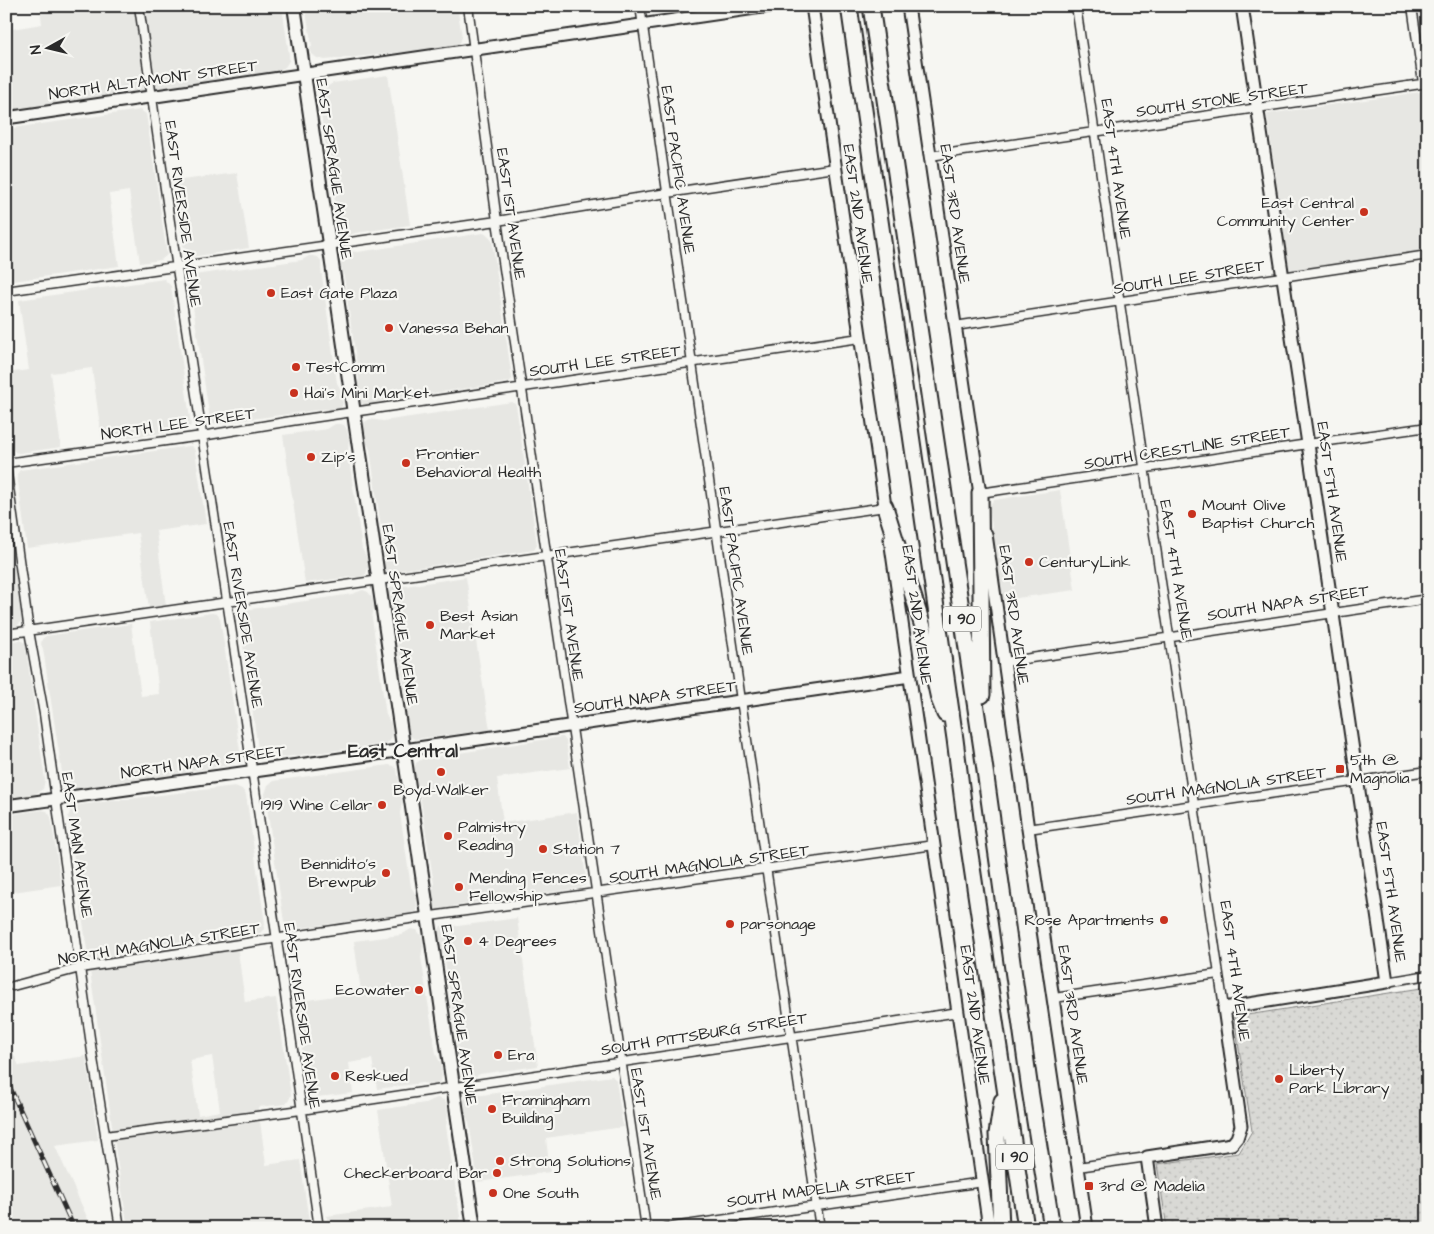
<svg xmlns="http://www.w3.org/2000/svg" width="1434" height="1234" font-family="'Architects Daughter',sans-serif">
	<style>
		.built { fill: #e7e7e3; fill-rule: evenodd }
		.park { fill: url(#park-dots); stroke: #828280 }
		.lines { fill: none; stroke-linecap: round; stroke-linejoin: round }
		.street-casing { stroke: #2b2b2b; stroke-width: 11 }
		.secondary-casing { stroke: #2b2b2b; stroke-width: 15 }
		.primary-casing { stroke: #2b2b2b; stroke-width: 16 }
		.highway-casing { stroke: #2b2b2b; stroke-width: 19 }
		.street { stroke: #f6f6f2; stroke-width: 8 }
		.secondary { stroke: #f6f6f2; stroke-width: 11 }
		.primary { stroke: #f6f6f2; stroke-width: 12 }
		.highway { stroke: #f6f6f2; stroke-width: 15 }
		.rail-casing { stroke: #2b2b2b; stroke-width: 5 }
		.rail { stroke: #f6f6f2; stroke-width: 3; stroke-dasharray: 9; stroke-linecap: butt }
		.poi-dot { fill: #c8321e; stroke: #f6f6f2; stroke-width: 2 }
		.labels { text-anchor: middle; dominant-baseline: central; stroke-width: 4.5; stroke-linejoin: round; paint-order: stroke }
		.shield { fill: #f6f6f2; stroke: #686867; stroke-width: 1 }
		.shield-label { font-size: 15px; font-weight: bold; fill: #2b2b2b }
		.street-label { font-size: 16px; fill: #2b2b2b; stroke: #f6f6f2 }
		.poi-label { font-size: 16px; fill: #2b2b2b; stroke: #f6f6f2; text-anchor: start }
		.quarter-label { font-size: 19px; font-weight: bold; fill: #2b2b2b; stroke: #f6f6f2 }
	</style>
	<defs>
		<pattern id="park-dots" width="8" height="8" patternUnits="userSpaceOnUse" patternTransform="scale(1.25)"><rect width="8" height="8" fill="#d9d9d5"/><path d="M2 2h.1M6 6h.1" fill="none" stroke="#babab7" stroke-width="1.8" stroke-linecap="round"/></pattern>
	</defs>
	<rect width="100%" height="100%" fill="#f6f6f2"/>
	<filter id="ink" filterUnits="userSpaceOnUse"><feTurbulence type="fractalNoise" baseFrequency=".02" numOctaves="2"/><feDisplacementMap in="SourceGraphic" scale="10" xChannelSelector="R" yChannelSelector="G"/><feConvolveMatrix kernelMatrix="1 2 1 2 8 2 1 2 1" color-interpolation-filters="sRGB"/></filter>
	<g filter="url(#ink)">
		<path class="built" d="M40,6H282L289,55V61L285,67L272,74L11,111L6,82V30L42,24Z
			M305,6H384V8L395,6H457L462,37L460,43L456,47L325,60L317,58L312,54L310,48L312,46Z
			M388,75L410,225L355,233L344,238L339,235L336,231L334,220L336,209L318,96L322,90L333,83Z
			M1428,91V250L1289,271L1267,114Z
			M140,110L146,114L167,255L161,260L140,263L129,191L109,194L119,266L6,282V129Z
			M237,173L249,248L191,257L184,252L174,181Z
			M483,233L488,235L492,240L512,379L509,382L380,401L371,406L367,407L362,404L359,400L357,389L359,379L344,277L342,271L340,260L342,254L346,251L358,252Z
			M309,256H313L318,257L321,261V269L337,383L341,390L343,403L341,408L335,411L325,409L215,424L210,420L189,280L194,275L302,260Z
			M164,279L171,286L191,425L187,430L102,441L92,368L51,373L61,447L19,453L15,452L12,448L6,409V373L29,370L19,300Z
			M512,402L516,405L537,545L534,550L402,570L394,573L388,572L384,568L383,564L385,557L370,449L365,440L363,428L365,422L370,419L383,421Z
			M335,424H340L344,425L347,430L349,440L348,452L362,549L367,558L368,567L366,574L362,577H351L305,583L283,435L327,429Z
			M190,446L193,447L195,451L206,524L156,531L166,606L149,608L138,533L27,548L17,474L20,470Z
			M1060,490L1075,590L1003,600L989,507L991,503L994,500Z
			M6,543H11L22,621L17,626L6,628Z
			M466,577L490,730L415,739L411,737L408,734L404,701L405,692L392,605L388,593L390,588L396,585L405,586Z
			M363,590L368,592L372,597L374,607L372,618L386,715L391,724L392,736L390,741L385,744L269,759L262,756L258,749L239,617L240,613L244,610L352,594Z
			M212,613L217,614L220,618L240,751L237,760L230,765L76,789L68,786L63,779L43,649L41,644L42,639L46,636L131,624L141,696L159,694L150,622Z
			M20,640L25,643L45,780L43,789L35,794L6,798V642Z
			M561,737H563L566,741L570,768L497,778L503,823L577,812L586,878L585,885L581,888L454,906L447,911H439L436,910L433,903L432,897L434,884L419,789L414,776V767L416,763L422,759Z
			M389,765L394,766L397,770L402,802L400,813L411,887L416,895L417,906L415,914L413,915L407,916L397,915L293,929L287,927L284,922L265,794L268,785L273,781Z
			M235,786L242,789L246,795L265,924L264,929L260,933L236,937L245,1002L276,998L291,1095L289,1100L286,1104L258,1107L266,1165L300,1160L310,1228H128L116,1153L68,817L71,809L78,805ZM212,1056L220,1111L198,1115L190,1060Z
			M42,810L47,811L51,817L61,885L6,893V815Z
			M517,918L538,1066L480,1074L471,1079L465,1080L463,1079L459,1073L457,1062L458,1053L444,953L439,945L438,931L441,926L447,925L458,926Z
			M411,929L417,930L422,937L423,946L421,957L436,1054L441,1064L442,1076L441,1081L435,1085L422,1083L377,1089L372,1059L349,1063L353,1093L317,1097L313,1096L308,1091L295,1002L361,992L354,941L401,935Z
			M6,1038L19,1066L86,1056L98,1140L55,1146L92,1228H6Z
			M612,1076L616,1080L623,1127L546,1138L550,1172L478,1182L469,1122L464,1113L463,1102L465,1096L472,1093L482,1095Z
			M437,1098L444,1100L446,1103L448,1115L446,1126L461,1223L463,1228H328L327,1216L392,1207L378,1110L425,1103Z"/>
		<path class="park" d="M1428,987V1228H1167L1157,1164L1239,1153L1252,1131L1234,1017Z"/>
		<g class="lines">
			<g class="street-casing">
				<path id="street" d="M139,6L164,182L240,687L319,1228
					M468,6L497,221L646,1228
					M640,6L741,700L820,1228
					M1076,6L1224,1008
					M1412,6L1423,83
					M930,156L1428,83
					M6,291L497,221L667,193L835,168
					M955,326L1428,255
					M6,463L202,436L291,421L860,338
					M6,466L29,631L44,714L56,799L92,1052L120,1228
					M980,493L1308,444L1428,427
					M6,634L885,507
					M1004,662L1428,599
					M1028,829L1428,771
					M1387,982L1428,975
					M13,986L80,968L353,927L934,845
					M1054,998L1218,974
					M105,1136L301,1110L959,1012
					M1078,1167L1147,1157
					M665,1228L983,1182"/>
			</g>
			<g class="secondary-casing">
				<path id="secondary" d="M812,6L886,513
					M908,6L981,501
					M6,118L770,6
					M986,534L1028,829L1087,1228
					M890,539L989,1228
					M6,806L404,750L910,676
					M1157,1228L1147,1157L1232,1144L1237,1138L1241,1126L1224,1008L1387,982L1308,444L1242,6"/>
			</g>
			<g class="primary-casing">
				<path id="primary" d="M294,6L474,1228"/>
			</g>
			<g class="highway-casing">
				<path id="highway" d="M849,6L955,739L967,834L1026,1228
					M871,6L982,749L1030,1090L1052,1228
					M980,493L982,695
					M885,507L923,627L939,699L945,714
					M1001,1228L997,1134L1002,1101"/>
			</g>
			<use href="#street" class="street"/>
			<use href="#secondary" class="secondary"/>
			<use href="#primary" class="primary"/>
			<use href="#highway" class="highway"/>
			<g class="rail-casing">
				<path id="rail" d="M6,1079L74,1228"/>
			</g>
			<use href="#rail" class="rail"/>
		</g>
	</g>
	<g class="poi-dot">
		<circle cx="1364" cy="212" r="5"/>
		<circle cx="271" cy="293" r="5"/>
		<circle cx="389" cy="328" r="5"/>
		<circle cx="296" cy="367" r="5"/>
		<circle cx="294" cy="393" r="5"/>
		<circle cx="311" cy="457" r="5"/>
		<circle cx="406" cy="463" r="5"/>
		<circle cx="1192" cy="514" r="5"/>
		<circle cx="1029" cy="562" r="5"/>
		<circle cx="430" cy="625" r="5"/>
		<rect x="1335" y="764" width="10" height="10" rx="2.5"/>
		<circle cx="441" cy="772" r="5"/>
		<circle cx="382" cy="805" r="5"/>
		<circle cx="448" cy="836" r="5"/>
		<circle cx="543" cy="849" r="5"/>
		<circle cx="386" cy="873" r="5"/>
		<circle cx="459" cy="887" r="5"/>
		<circle cx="1164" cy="920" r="5"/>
		<circle cx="730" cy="924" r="5"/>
		<circle cx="468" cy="941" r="5"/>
		<circle cx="419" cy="990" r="5"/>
		<circle cx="498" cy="1055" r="5"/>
		<circle cx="335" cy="1076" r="5"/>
		<circle cx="1279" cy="1079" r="5"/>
		<circle cx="492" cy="1109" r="5"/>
		<circle cx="500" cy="1161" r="5"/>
		<circle cx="497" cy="1173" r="5"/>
		<rect x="1084" y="1181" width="10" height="10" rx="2.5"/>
		<circle cx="493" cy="1193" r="5"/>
	</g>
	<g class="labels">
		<g class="shield">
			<rect x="943" y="606.5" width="38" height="25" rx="4"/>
			<rect x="996" y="1144.5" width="38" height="25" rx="4"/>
		</g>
		<g class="shield-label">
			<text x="962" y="619">I 90</text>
			<text x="1015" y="1157">I 90</text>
		</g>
		<g class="street-label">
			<text transform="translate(153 80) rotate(-8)">NORTH ALTAMONT STREET</text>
			<text transform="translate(1222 100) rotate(-8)">SOUTH STONE STREET</text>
			<text transform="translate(334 169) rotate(82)">EAST SPRAGUE AVENUE</text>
			<text transform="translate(1116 169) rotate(82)">EAST 4TH AVENUE</text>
			<text transform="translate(678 170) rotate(82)">EAST PACIFIC AVENUE</text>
			<text transform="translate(183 214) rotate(82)">EAST RIVERSIDE AVENUE</text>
			<text transform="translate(511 214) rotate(82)">EAST 1ST AVENUE</text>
			<text transform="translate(858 214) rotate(82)">EAST 2ND AVENUE</text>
			<text transform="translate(955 214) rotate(82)">EAST 3RD AVENUE</text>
			<text transform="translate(1189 277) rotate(-9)">SOUTH LEE STREET</text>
			<text transform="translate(605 361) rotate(-8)">SOUTH LEE STREET</text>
			<text transform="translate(178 424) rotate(-8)">NORTH LEE STREET</text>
			<text transform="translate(1187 448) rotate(-9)">SOUTH CRESTLINE STREET</text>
			<text transform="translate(1332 492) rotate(82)">EAST 5TH AVENUE</text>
			<text transform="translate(1176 570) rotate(81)">EAST 4TH AVENUE</text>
			<text transform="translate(736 571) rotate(82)">EAST PACIFIC AVENUE</text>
			<text transform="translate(1288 603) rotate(-9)">SOUTH NAPA STREET</text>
			<text transform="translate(243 615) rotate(81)">EAST RIVERSIDE AVENUE</text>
			<text transform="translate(400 615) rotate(82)">EAST SPRAGUE AVENUE</text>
			<text transform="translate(569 615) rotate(82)">EAST 1ST AVENUE</text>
			<text transform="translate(917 615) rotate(82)">EAST 2ND AVENUE</text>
			<text transform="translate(1014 615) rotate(82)">EAST 3RD AVENUE</text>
			<text transform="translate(655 697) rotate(-8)">SOUTH NAPA STREET</text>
			<text transform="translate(203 762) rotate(-8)">NORTH NAPA STREET</text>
			<text transform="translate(1226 786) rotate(-8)">SOUTH MAGNOLIA STREET</text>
			<text transform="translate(77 845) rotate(82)">EAST MAIN AVENUE</text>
			<text transform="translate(709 864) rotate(-8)">SOUTH MAGNOLIA STREET</text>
			<text transform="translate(1391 892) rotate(82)">EAST 5TH AVENUE</text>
			<text transform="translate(159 944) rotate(-9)">NORTH MAGNOLIA STREET</text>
			<text transform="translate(1235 971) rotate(82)">EAST 4TH AVENUE</text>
			<text transform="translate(459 1015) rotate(82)">EAST SPRAGUE AVENUE</text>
			<text transform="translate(975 1015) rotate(82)">EAST 2ND AVENUE</text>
			<text transform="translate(1073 1015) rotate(82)">EAST 3RD AVENUE</text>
			<text transform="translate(302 1016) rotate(82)">EAST RIVERSIDE AVENUE</text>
			<text transform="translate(704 1034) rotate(-9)">SOUTH PITTSBURG STREET</text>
			<text transform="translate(646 1134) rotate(81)">EAST 1ST AVENUE</text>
			<text transform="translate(821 1189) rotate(-8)">SOUTH MADELIA STREET</text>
		</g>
		<g class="poi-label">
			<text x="1354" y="203" text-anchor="end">East Central<tspan x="1354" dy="18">Community Center</tspan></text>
			<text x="281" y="293">East Gate Plaza</text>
			<text x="399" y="328">Vanessa Behan</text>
			<text x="306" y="367">TestComm</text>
			<text x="304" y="393">Hai's Mini Market</text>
			<text x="416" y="454">Frontier<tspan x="416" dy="18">Behavioral Health</tspan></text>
			<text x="321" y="457">Zip's</text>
			<text x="1202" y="505">Mount Olive<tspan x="1202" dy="18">Baptist Church</tspan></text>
			<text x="1039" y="562">CenturyLink</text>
			<text x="440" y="616">Best Asian<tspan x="440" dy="18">Market</tspan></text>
			<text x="1350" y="760">5th @<tspan x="1350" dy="18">Magnolia</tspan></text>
			<text x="441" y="790" text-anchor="middle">Boyd-Walker</text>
			<text x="372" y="805" text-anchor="end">1919 Wine Cellar</text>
			<text x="458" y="827">Palmistry<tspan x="458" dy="18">Reading</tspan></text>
			<text x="553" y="849">Station 7</text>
			<text x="376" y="864" text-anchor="end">Bennidito's<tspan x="376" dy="18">Brewpub</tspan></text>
			<text x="469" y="878">Mending Fences<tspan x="469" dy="18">Fellowship</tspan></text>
			<text x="1154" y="920" text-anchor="end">Rose Apartments</text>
			<text x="740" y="924">parsonage</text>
			<text x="478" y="941">4 Degrees</text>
			<text x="409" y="990" text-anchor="end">Ecowater</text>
			<text x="508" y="1055">Era</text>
			<text x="1289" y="1070">Liberty<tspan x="1289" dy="18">Park Library</tspan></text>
			<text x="345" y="1076">Reskued</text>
			<text x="502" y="1100">Framingham<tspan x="502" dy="18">Building</tspan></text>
			<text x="510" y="1161">Strong Solutions</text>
			<text x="487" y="1173" text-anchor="end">Checkerboard Bar</text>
			<text x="1099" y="1186">3rd @ Madelia</text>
			<text x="503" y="1193">One South</text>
		</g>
		<g class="quarter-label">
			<text x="403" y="751">East Central</text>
		</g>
	</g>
	<rect width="1434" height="1234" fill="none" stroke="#f6f6f2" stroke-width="25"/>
	<rect x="12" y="12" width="1409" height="1209" fill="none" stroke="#2b2b2b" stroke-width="2" filter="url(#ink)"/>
	<g transform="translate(48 48) rotate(262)" stroke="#f6f6f2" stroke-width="4" paint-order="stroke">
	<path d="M0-4L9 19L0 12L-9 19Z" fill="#2b2b2b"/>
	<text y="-8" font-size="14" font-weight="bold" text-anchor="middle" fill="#2b2b2b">N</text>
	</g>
</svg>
